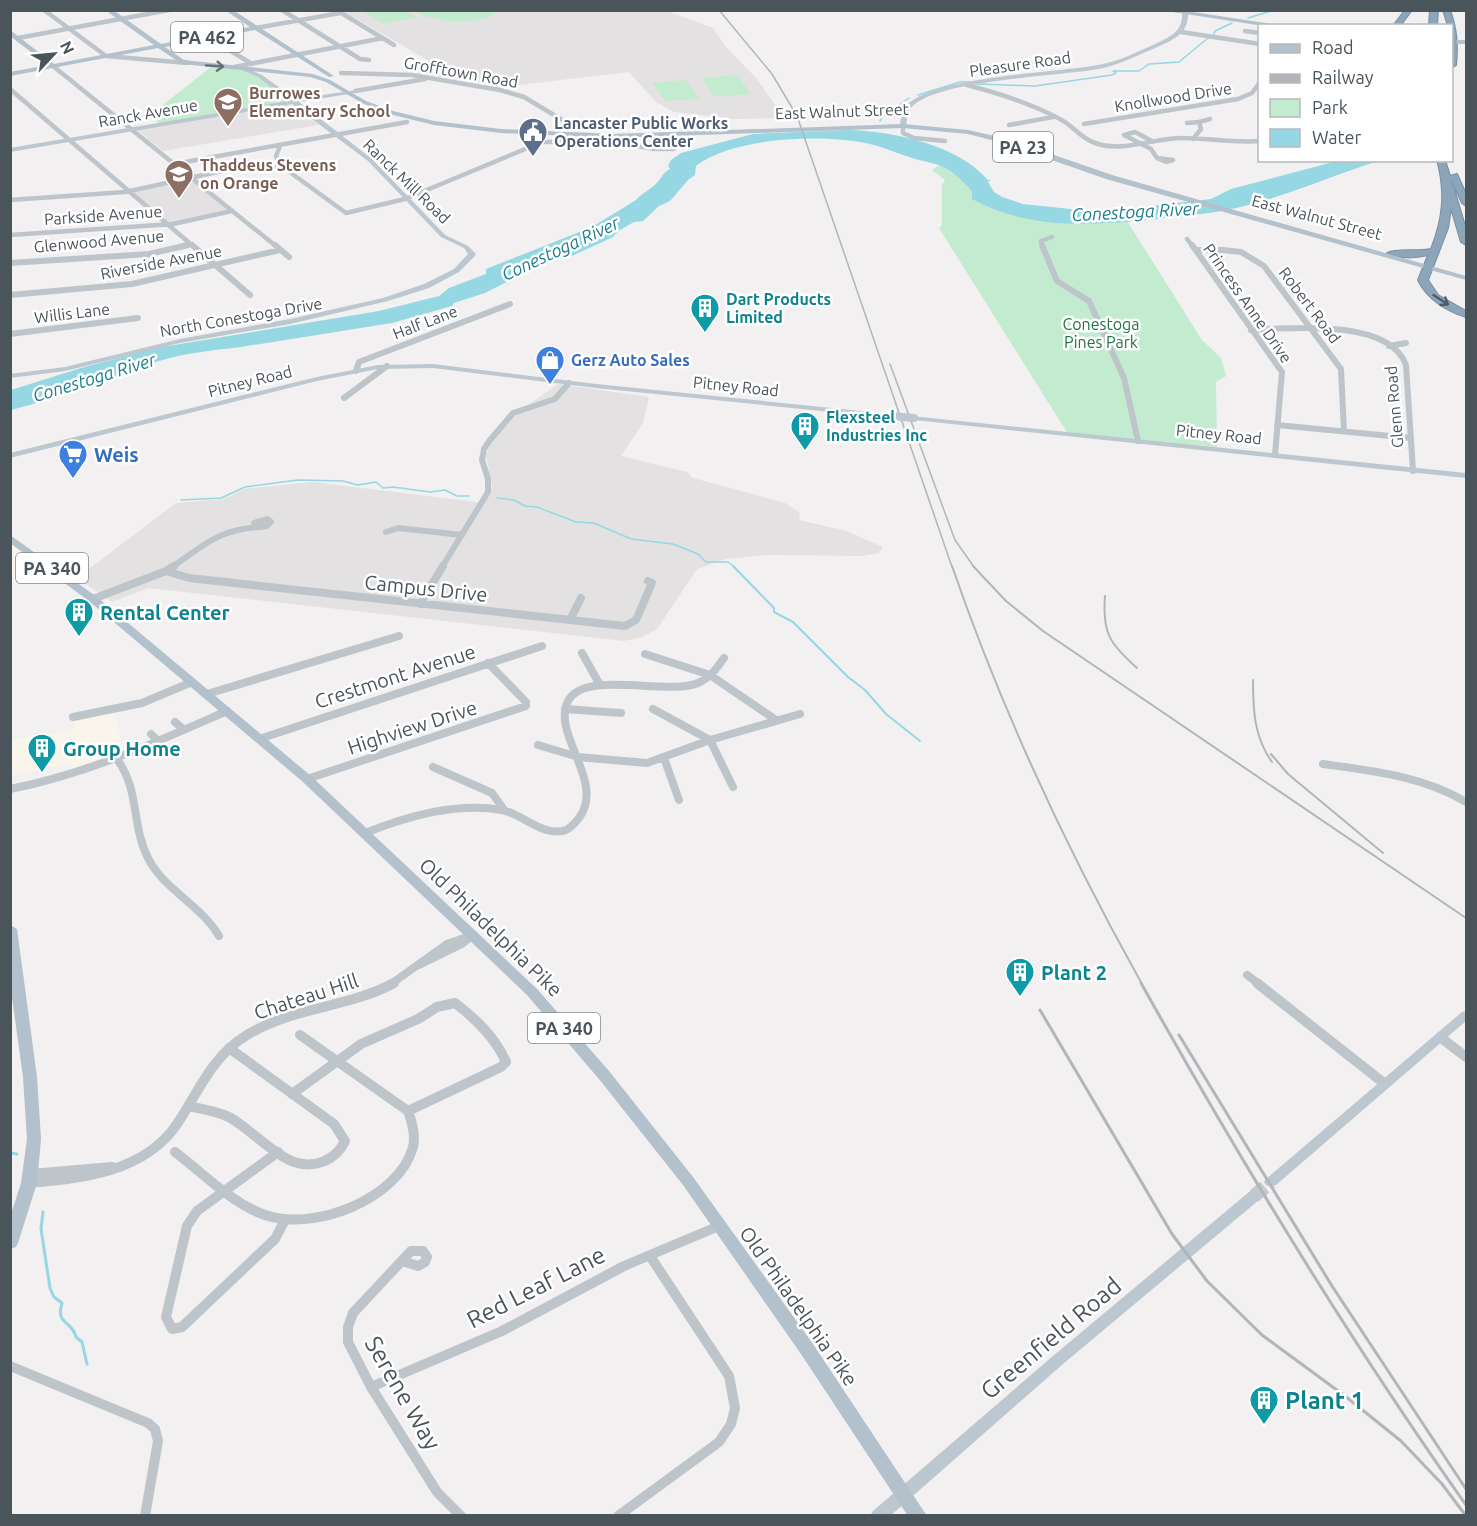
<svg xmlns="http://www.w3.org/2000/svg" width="1477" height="1526" font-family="Ubuntu,sans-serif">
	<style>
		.commercial { fill: #faf5eb }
		.education { fill: #e3e1e1 }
		.green { fill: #c3ebd0 }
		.water { fill: #95d8e3 }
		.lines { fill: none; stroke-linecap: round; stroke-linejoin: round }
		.stream-far2 { stroke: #95d8e3; stroke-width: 1.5 }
		.stream-far1 { stroke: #95d8e3; stroke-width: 2 }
		.stream { stroke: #95d8e3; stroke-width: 3 }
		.secondary-tunnel { stroke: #c8c9cb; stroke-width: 14; stroke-dasharray: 14 7; stroke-linecap: butt }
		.highway-casing { stroke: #7890a5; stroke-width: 2 }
		.street-far3 { stroke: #bdc5cb; stroke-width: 4.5 }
		.street-far2 { stroke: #bdc5cb; stroke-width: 6 }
		.street-far1 { stroke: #bdc5cb; stroke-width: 8 }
		.street { stroke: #bdc5cb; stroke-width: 10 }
		.secondary { fill: #bdc7cf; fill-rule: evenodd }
		.primary { fill: #b2c1cb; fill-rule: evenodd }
		.highway { fill: #8da5b9; fill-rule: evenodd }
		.rail-far2 { stroke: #b2b5b9; stroke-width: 1.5 }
		.rail-far1 { stroke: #b2b5b9; stroke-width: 2 }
		.rail { stroke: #b2b5b9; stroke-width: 3 }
		.secondary-bridge { stroke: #bdc7cf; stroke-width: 8 }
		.oneway { stroke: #646f77 }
		.oneway2 { stroke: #515c64 }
		.labels { text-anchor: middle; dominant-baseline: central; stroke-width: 5; stroke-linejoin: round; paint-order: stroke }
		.far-street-label { font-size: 16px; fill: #4a545b; stroke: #fff }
		.far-education-label { font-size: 16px; font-weight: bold; fill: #785e54; stroke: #fff; text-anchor: start }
		.far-service-label { font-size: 16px; font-weight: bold; fill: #4e5e75; stroke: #fff; text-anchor: start }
		.far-culture-label { font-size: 16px; font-weight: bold; fill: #0d838f; stroke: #fff; text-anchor: start }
		.far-park-label { font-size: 16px; fill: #217546; stroke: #fff }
		.far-shop-label { font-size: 16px; font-weight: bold; fill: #366cbe; stroke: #fff; text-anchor: start }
		.shield { fill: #fff; stroke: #80878c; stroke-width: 1.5 }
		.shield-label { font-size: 18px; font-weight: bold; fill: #4a545b }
		.far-water-label { font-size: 18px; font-style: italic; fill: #1a7e8e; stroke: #fff }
		.shop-label { font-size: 20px; font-weight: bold; fill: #366cbe; stroke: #fff; text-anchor: start }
		.street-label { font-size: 20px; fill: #4a545b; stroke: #fff }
		.culture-label { font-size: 20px; font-weight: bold; fill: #0d838f; stroke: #fff; text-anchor: start }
		.near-street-label { font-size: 24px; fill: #4a545b; stroke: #fff }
		.near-culture-label { font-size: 24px; font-weight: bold; fill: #0d838f; stroke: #fff; text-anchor: start }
	</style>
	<rect width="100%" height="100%" fill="#f2f0f0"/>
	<path class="commercial" d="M10,543L25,555L55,578L11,585Z
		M115,711L123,751L73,773L71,763L11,775V740L74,730V718Z"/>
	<path class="education" d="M343,11H667L713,28L727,48L757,79L784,118L736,119L674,112L656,102L629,72L502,87L417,73L429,61Z
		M291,104L319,125L163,151L137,130Z
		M191,178L232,211L167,224L129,191Z
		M558,384L649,397L643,423L621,456L687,472L693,478L785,503L800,513L799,520L846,531L883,547L879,553L862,556L767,555L726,559L697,569L657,629L642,637L624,641L148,588L112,602L77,578L176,503L223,499L245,489L313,482L484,503L490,495L492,486L486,455L491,444L510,418Z"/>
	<path class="green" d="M491,10L496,13C474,27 436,23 414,11Z
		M361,11H405L417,17L384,24Z
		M211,67L242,69L251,72L290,102L160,124L150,115Z
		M737,75L751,94L715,97L702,78Z
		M686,80L699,99L665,101L652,83Z
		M947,161L1017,209L1127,221L1202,340L1221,358L1226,376L1216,382L1217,447L1068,434L939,228L942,225V185L945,180L932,170Z"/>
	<path class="water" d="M848,130C893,131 958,145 988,180H991L988,182L994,192L1002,197L1023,204L1099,212L1211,199L1231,189L1337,161H1379C1336,174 1297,192 1252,204C1221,213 1190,215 1158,219C1093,225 1032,231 972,199V191C966,185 960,178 952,172C940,163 923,162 909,157C894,152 881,146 865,143C820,134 734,137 696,166L695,175L688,180L670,201L659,206L643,221L634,222L618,231L613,237L574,255L546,262L485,293L454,303L452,306L392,323L241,347C214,350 186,353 159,361C109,376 61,398 11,410V390L81,368L156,348L379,311L439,296L449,288L486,274V269L592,227L636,200C642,193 650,190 656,184C662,178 662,173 670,169L668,166L671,160L681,153L753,134Z"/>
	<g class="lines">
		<path class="stream-far2" d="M1248,18L1274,10
			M1214,34L1215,31L1232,23
			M977,84L1035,86L1112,75L1116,73L1113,71H1139L1149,64L1179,62L1208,38
			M918,95L960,82H970
			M880,121L884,115L909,98
			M497,498L514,500L525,506L537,507L576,522L594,523L631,539L673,544L698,554L706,562H728L735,567
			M181,500L221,498L245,487L298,480L343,481L358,485L376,482L383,488L393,487L430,492L445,490L457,496H469"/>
		<path class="stream-far1" d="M733,566L774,608V612L793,622L848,677L865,690L886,714L920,741"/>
		<path class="stream" d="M10,1153L17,1154
			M43,1212L41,1229L50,1288L54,1297L62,1303C55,1325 73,1321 76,1337L82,1342L87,1364"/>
		<path class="secondary-tunnel" d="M1254,1196L1271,1182"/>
		<g class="highway-casing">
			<path id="highway" d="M1405,10H1412L1400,26H1393Z
				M1430,10H1438L1437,26H1429Z
				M1443,10H1450C1457,30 1458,45 1456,65L1452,67V26H1448Z
				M1437,160H1445L1450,176L1457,174L1466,194V206L1462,203L1451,179L1466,229V245L1461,242L1451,208L1448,228L1428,280L1438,295L1466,311V317C1447,311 1427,299 1418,280L1428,255C1416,258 1398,259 1387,253C1396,248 1418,252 1431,249C1443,219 1446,192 1437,160Z"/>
		</g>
		<path class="street-far3" d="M44,10L106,56L187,63
			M282,10L360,59L369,60
			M338,11L394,45
			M256,28L340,13
			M1245,31L1260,33
			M1181,32L1260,44
			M208,37L252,64
			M18,38L169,10
			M53,66L277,247
			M234,67L383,38
			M341,73L412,75L500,90L524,97L564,121L565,126
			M967,85C998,93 1029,103 1058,118C1073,125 1080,138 1095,143C1123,153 1154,138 1182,138C1208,138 1233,143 1260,141
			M10,89L194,247
			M355,91L425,79
			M1187,123L1199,122
			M1084,124L1238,99L1252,93L1260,82
			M1009,125L1053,117
			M903,126V133L914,138L945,141
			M1193,139L1201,129L1199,122L1210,119
			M1152,141L1135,132L1124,135L1151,149L1157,158
			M280,146L276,156L280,165L346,213L405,199L542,142L608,141L654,149H674
			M1157,158L1173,160L1166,162Z
			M174,164L407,122
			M10,200L125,192L236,168H283
			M10,235L173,224L232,211
			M1187,239L1193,247
			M181,247L190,245
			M1043,247L1041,241L1052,237"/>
		<path class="street-far2" d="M192,245L250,295
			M275,245L289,257
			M1042,245L1057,281L1089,301L1124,378L1138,441
			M1192,245L1282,372L1275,455
			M1196,250H1223L1241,252L1264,266L1341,369L1344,431
			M10,263L149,254L188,245
			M10,295L132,284L280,250
			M1251,330C1290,328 1389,318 1406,365L1413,471
			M10,334L138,318
			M1389,346L1406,343
			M356,371L359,362L510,304
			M344,398L387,366
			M1277,425L1411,438
			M267,519L271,522L267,526L259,527L254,523Z
			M386,532L398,528L462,535
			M172,567C203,546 219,529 259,527
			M442,567L488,492V479L482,460L484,449L490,440L513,413L555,399L569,383"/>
		<path class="street-far1" d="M166,571L174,566
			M93,599L166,571L189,578L625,626L636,620L652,583L648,581
			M420,604L443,566
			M570,620L581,598
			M582,653L600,685
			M645,654L710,675L776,720
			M207,694L399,636
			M565,709L621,713
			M653,709L710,740L733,787
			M73,717L142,703L192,682
			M175,722L183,729
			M151,734L157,740
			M259,739L542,646
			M538,745L578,757L647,763L710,740L800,714
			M116,758C140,788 131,825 148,858C164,890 201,905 219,936
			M664,758L679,800
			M1323,764C1373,771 1422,776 1466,802
			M433,767L492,793L505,811
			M307,779L526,706V702L488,663
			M10,789C87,774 156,742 227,711
			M365,833C408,816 456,802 502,810C523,814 544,838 566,830C572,827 575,823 579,818C606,782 551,734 568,701C585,669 666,696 698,683C710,678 717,668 724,658
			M417,966L462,944L472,936
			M1247,975L1259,984
			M391,984L447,944L473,935"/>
		<path class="street" d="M1257,983L1385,1084
			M1440,1037L1466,1057
			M292,1094L361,1044L418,1019L437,1007L455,1003C476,1019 495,1037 506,1062L501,1067L408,1111
			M188,1106C201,1109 217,1111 229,1117C249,1128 274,1155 294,1162C315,1169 336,1160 345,1141L334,1124L229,1048
			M175,1152C203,1173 231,1203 265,1215C314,1232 399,1199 413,1147C416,1135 412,1122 408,1111L300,1035
			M278,1152L197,1211L187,1226L166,1317L172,1329L182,1327L275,1239L285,1220
			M31,1174L112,1167
			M29,1183C81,1179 145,1172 177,1124C199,1091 212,1056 247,1035C292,1007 348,1008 394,983
			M402,1261L418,1266L425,1262L427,1257L423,1251H411L353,1313L348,1327V1342L371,1387L437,1492L461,1516
			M10,1366L148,1423L155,1429L158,1441L145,1516
			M371,1387L502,1331L624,1266L719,1226
			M618,1516L719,1442L731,1424L735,1408L729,1376L650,1256"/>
		<path class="secondary" d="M1182,10H1188C1190,34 1173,40 1155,48C1137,56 1118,65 1099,69C1061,76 932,80 911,108C907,113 907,120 906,126L903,128L900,126C901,119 901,110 907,105C935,76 1055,73 1098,65C1117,62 1135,53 1153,45C1170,37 1184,32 1182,10Z
			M242,66L262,75L295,99L357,90V92L355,93L299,102L372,159L445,235L468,246L476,254L475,256L459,272L429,288L388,301L290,324L180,343L65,371L10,378V374L65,367L180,339L290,319L383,298L424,284L454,269L468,254L464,248L441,237L368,161L292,104L10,152V148L288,101L258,77L240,69V67Z
			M433,364L596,384L891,414L895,416L891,418L596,388L433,368L378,369L317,381L10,458V453L317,377L378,365Z
			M911,416L1466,473V478L914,420H911Z
			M1466,1011V1021L1276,1185L1271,1187L1266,1185L1264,1182L1266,1179L1462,1012Z
			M1254,1191L1259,1192L1261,1196L1259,1200L1063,1364L890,1516H870L873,1511L1053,1356L1249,1192Z"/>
		<path class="primary" d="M105,10H113L161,44L250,27L225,10H233L334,76L329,77L255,30L165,47L184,60L313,74L330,80L366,101L393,111L434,121L501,129L614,134L903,124L968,130L1008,139L1112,175L1466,276V280L1106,179L1003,143L968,134L903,128L614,138L501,133L434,125L389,114L362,103L326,82L310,77L182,64L158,48L10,76V72L48,65L10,36V30L54,64L154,45Z
			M1159,10H1180L1285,26H1264Z
			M1452,40H1466V44H1452Z
			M10,535L97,597L311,776L537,989L609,1071L693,1177L813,1344L927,1516H908L801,1354L683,1185L599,1079L527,995L303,782L89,601L10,543Z
			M10,925L17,929L37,1077L41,1139L37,1183L18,1243L16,1247L10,1249V1217L21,1183L27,1139L23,1077L10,983Z"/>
		<use href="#highway" class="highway"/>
		<path class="rail-far2" d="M719,10L772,74L797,116L952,567
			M890,364L955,540L974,567"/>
		<path class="rail-far1" d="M952,566C1002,711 1067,850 1142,984
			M973,566L1006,601L1043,631L1466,918
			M1105,596C1102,633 1110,644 1137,668
			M1253,680C1253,710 1254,737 1272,762
			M1271,754L1288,774L1383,853"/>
		<path class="rail" d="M1141,983C1241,1162 1348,1338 1466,1505
			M1040,1010L1172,1234L1207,1281L1262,1335L1345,1396L1401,1441L1442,1484L1466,1516
			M1179,1035L1332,1286L1466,1489"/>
		<path class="secondary-bridge" d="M891,416L914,418"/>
	</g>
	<defs><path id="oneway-shaft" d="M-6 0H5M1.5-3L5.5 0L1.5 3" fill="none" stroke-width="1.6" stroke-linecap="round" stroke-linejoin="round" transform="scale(1.5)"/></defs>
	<use class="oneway" href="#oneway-shaft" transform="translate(215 66) rotate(4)"/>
	<use class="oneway2" href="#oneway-shaft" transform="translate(1441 300) rotate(33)"/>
	<defs>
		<g id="school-pin" transform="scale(1.5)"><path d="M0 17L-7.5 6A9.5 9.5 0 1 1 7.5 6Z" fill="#8d6e63" stroke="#fff"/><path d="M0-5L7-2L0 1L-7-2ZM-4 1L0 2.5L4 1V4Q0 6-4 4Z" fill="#fff"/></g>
		<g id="civic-pin" transform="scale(1.5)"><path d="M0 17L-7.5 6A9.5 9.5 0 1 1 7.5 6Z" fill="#5c6f8a" stroke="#fff"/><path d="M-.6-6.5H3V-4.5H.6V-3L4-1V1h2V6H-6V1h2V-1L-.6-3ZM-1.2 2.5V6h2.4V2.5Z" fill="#fff"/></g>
		<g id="university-pin" transform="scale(1.5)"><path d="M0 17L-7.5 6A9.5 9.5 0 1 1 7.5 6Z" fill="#8d6e63" stroke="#fff"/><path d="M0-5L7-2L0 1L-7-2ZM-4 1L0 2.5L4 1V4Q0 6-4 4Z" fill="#fff"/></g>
		<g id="building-pin" transform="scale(1.5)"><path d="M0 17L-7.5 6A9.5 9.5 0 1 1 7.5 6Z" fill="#0f9aa8" stroke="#fff"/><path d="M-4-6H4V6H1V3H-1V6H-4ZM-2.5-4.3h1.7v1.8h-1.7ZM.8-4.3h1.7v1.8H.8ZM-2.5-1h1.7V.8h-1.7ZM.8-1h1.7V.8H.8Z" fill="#fff"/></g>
		<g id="shop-pin" transform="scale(1.5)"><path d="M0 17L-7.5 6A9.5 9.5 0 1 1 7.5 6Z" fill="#3f7fe0" stroke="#fff"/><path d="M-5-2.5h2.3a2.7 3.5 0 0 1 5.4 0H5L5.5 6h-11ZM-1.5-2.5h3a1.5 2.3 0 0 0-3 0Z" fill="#fff"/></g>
		<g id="supermarket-pin" transform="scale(1.5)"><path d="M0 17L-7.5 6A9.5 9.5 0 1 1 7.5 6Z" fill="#3f7fe0" stroke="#fff"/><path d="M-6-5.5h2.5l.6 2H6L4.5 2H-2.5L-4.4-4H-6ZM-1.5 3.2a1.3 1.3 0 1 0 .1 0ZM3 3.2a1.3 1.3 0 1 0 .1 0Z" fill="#fff"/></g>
	</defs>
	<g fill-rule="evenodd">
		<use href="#school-pin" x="228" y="102"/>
		<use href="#civic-pin" x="533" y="132"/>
		<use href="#university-pin" x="179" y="174"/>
		<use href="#building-pin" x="705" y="308"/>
		<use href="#shop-pin" x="550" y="360"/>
		<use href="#building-pin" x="805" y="426"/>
		<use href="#supermarket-pin" x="73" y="454"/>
		<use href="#building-pin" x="79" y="612"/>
		<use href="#building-pin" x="42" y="748"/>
		<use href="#building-pin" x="1020" y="972"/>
		<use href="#building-pin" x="1264" y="1400"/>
	</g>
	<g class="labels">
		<g class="far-street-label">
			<text transform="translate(1020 64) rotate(-8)">Pleasure Road</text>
			<text transform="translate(461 72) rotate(10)">Grofftown Road</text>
			<text transform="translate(1173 97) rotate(-9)">Knollwood Drive</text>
			<text transform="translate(842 111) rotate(-2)">East Walnut Street</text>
			<text transform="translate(148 113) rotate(-10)">Ranck Avenue</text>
			<text transform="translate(407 181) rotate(44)">Ranck Mill Road</text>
			<text transform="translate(103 215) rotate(-4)">Parkside Avenue</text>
			<text transform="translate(1317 217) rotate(15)">East Walnut Street</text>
			<text transform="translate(99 241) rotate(-5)">Glenwood Avenue</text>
			<text transform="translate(161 262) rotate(-11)">Riverside Avenue</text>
			<text transform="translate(1248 303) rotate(55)">Princess Anne Drive</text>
			<text transform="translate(1310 305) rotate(53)">Robert Road</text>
			<text transform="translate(72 313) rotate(-7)">Willis Lane</text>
			<text transform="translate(241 317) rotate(-10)">North Conestoga Drive</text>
			<text transform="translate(425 322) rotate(-21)">Half Lane</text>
			<text transform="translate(250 381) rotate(-14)">Pitney Road</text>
			<text transform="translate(736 386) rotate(6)">Pitney Road</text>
			<text transform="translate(1394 407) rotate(-95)">Glenn Road</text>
			<text transform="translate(1219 434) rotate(6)">Pitney Road</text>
		</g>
		<g class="far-education-label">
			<text x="249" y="93">Burrowes<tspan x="249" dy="18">Elementary School</tspan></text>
			<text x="200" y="165">Thaddeus Stevens<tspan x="200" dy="18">on Orange</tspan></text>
		</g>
		<g class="far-service-label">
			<text x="554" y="123">Lancaster Public Works<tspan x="554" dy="18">Operations Center</tspan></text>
		</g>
		<g class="far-culture-label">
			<text x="726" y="299">Dart Products<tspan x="726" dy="18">Limited</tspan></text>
			<text x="826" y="417">Flexsteel<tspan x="826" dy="18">Industries Inc</tspan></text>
		</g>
		<g class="far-park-label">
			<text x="1101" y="324">Conestoga<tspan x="1101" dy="18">Pines Park</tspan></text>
		</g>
		<g class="far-shop-label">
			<text x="571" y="360">Gerz Auto Sales</text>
		</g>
		<g class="shield">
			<rect x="171" y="22" width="72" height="30" rx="4.5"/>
			<rect x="993" y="132" width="60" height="30" rx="4.5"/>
			<rect x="16" y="553" width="72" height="30" rx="4.5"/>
			<rect x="528" y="1013" width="72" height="30" rx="4.5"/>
		</g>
		<g class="shield-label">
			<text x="207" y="37">PA 462</text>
			<text x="1023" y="147">PA 23</text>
			<text x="52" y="568">PA 340</text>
			<text x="564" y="1028">PA 340</text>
		</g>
		<g class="far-water-label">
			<text transform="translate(1135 211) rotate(-3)">Conestoga River</text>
			<text transform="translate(560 248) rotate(-25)">Conestoga River</text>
			<text transform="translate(94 377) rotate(-17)">Conestoga River</text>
		</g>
		<g class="shop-label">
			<text x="94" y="454">Weis</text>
		</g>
		<g class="street-label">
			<text transform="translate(426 588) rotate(6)">Campus Drive</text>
			<text transform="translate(395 676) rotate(-18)">Crestmont Avenue</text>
			<text transform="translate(412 727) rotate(-18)">Highview Drive</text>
			<text transform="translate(491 927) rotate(44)">Old Philadelphia Pike</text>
			<text transform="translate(306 996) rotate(-18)">Chateau Hill</text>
			<text transform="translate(799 1306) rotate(55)">Old Philadelphia Pike</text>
		</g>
		<g class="culture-label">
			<text x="100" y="612">Rental Center</text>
			<text x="63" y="748">Group Home</text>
			<text x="1041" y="972">Plant 2</text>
		</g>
		<g class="near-street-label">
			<text transform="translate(536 1287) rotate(-27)">Red Leaf Lane</text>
			<text transform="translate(1051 1338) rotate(-40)">Greenfield Road</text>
			<text transform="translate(403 1393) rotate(60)">Serene Way</text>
		</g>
		<g class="near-culture-label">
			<text x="1285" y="1400">Plant 1</text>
		</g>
	</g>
	<rect width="1477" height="1526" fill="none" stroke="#4a545b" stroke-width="24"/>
	<rect x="1258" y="24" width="195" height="138" fill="#ffffff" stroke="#b7bbbd" stroke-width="1.5"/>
	<rect x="1270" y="44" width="30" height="9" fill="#b2c1cb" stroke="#b7bbbd" stroke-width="1.5"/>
	<text x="1312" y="54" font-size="18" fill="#4a545b">Road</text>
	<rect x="1270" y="74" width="30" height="9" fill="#b2b5b9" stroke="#b7bbbd" stroke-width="1.5"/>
	<text x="1312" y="84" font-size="18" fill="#4a545b">Railway</text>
	<rect x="1270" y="99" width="30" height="18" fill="#c3ebd0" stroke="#b7bbbd" stroke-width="1.5"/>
	<text x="1312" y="114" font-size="18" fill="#4a545b">Park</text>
	<rect x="1270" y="129" width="30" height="18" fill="#95d8e3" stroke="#b7bbbd" stroke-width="1.5"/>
	<text x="1312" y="144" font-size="18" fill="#4a545b">Water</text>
	<g transform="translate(54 54) rotate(64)" stroke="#ffffff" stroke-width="4.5" paint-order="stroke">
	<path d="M0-4.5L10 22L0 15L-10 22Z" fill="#4a545b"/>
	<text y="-9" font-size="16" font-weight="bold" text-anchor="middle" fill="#4a545b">N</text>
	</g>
</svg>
